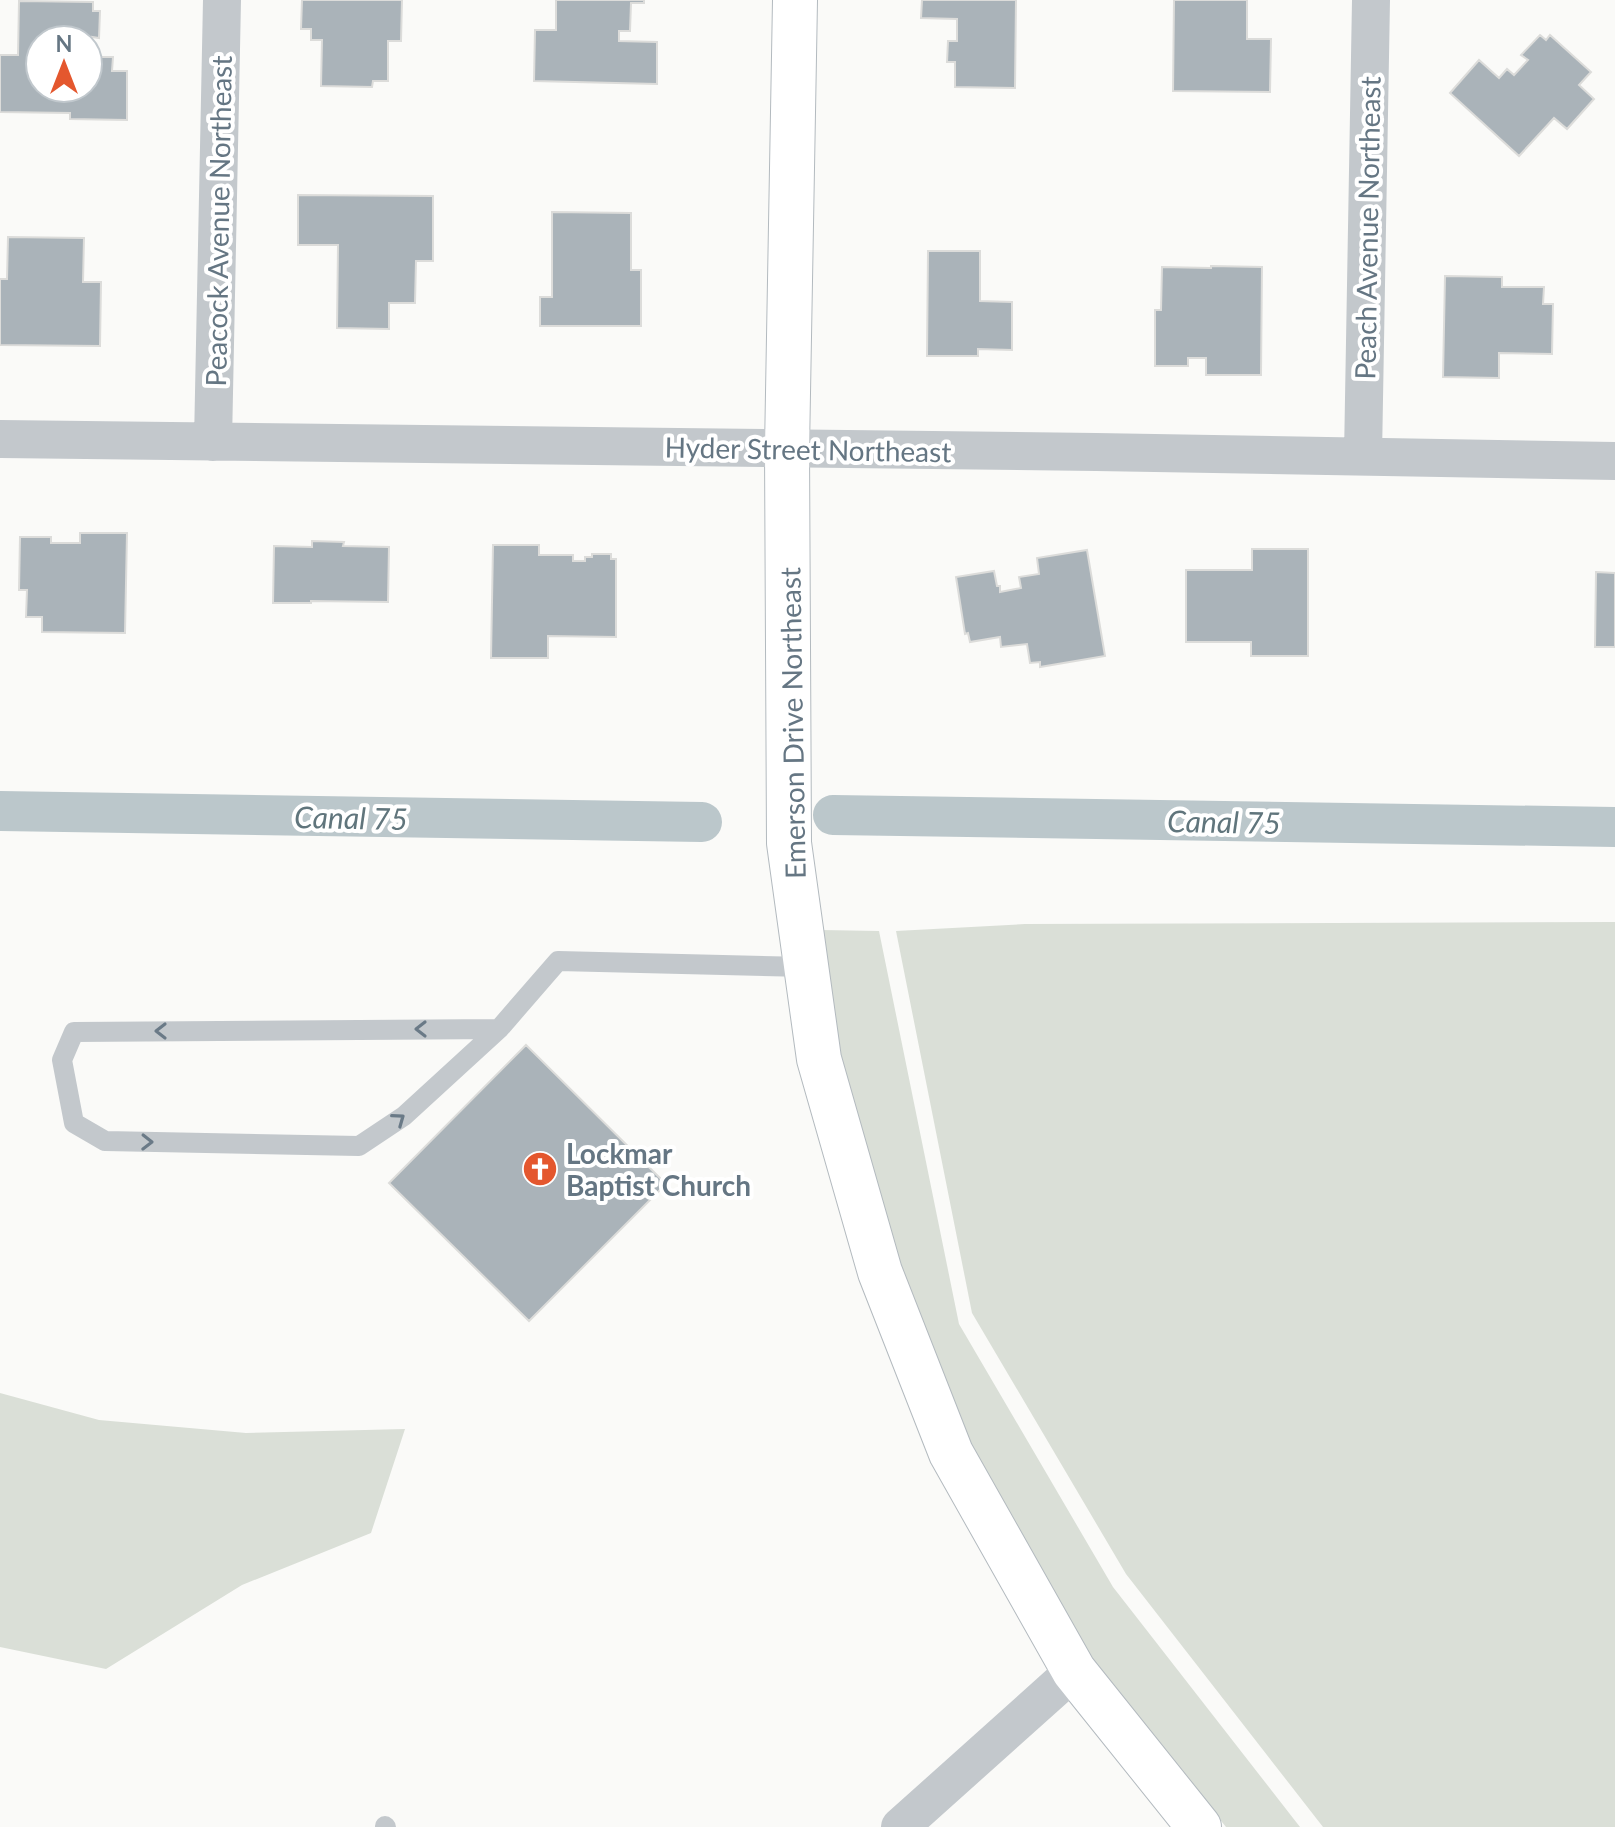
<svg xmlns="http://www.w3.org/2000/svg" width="1615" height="1827" font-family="Lato,sans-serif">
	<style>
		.green { fill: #dadfd7 }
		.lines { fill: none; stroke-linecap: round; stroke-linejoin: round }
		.canal { stroke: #bbc7cb; stroke-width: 40 }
		.building { fill: #aab3b9; stroke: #dcdcda; stroke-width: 2; fill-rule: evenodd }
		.secondary-casing { stroke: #b3babf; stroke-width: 46 }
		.lane { stroke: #c3c8cc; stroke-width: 20 }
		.street { stroke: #c3c8cc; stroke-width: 38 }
		.secondary { stroke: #fff; stroke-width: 44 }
		.oneway { stroke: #6a7a87 }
		.labels { text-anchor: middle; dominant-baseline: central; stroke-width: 8; stroke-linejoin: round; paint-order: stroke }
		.street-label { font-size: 28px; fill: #657683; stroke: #fff }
		.poi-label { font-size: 28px; font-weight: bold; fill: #657683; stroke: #fff; text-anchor: start }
		.water-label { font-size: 30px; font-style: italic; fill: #60757c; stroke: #fff }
	</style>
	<rect width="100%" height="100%" fill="#fafaf8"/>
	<path class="green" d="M1615,922V1827H1323L1126,1574L972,1313L896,931L1025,924Z
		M821,930L879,931L959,1324L1113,1587L1300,1827H1226L1090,1657L969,1442L898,1264L838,1053Z
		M0,1393L99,1420L246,1433L405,1429L371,1533L242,1585L106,1669L0,1647Z"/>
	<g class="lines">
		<path class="canal" d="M0,811L702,822
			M833,815L1615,827"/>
	</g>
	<path class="building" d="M302,0H402L401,41H388V81H373L372,87L321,86L322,40H311V29H301Z
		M556,0H644V3H631L630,31H619V41L657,42V84L534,81L535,30H556Z
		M922,0H1016L1015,88L955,87V62H947L948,41H957V19L921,18Z
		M1174,0H1247V39H1271L1270,92L1173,91Z
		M19,1L93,2V11H100L99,38L92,37V57H113L112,71H127V120L70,119V113L0,112V55H18ZM40,40H88V88H40Z
		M1540,35L1546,40L1550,35L1591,72L1579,85L1594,99L1567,129L1554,118L1519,156L1450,93L1479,60L1499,78L1507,69L1514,75L1528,60L1521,55Z
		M298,195L433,196V261H416L415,303H389V329L337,328L338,245H298Z
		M552,212L631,213V270H641V326H540V297H552Z
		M8,237L84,238L83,282H101L100,346L0,345V279H7Z
		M928,251H980V301L1012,302V350L978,349V356H927Z
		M1211,266L1262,267L1261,375H1206V358H1188V366H1155V310H1161L1162,267L1211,268Z
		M1445,276L1502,277V287H1544L1543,304H1553L1552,354L1499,353V378L1443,377Z
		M80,533H127L125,633L42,632V617H26L27,590H19L20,537H51V543H80Z
		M312,541L344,542L343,546L389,547L388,602L311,601V603H273L274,546L312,547Z
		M493,545H539V555H573V561H585V557H592V554H611V559H616V637L548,636V658H491Z
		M1252,549H1308V656H1251V642H1186V570H1252Z
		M1087,550L1105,656L1040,667V662L1030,663L1027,644L1001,647L1000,637L970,642L968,633L965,634L956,577L994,571L997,586H1000V592L1021,588L1019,577L1039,574L1037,558Z
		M1596,572L1615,573V647H1595Z
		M526,1045L666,1184L529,1321L389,1183Z"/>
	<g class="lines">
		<g class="secondary-casing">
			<path id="secondary" d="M795,0L787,449L789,843L819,1059L880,1272L951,1453L1074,1671L1199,1827"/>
		</g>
		<path class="lane" d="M499,1029L74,1032L62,1060L74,1123L105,1141L359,1146L404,1116L499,1029L558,961L806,967
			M385,1826L386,1827"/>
		<path class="street" d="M0,439L1096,452L1615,461
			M213,442L222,0
			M1363,456L1371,0
			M900,1827L1074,1671"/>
		<use href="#secondary" class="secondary"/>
	</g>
	<defs><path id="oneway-chevron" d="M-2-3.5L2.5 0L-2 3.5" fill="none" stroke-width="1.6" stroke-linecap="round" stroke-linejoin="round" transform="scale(2)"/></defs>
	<g class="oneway">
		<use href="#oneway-chevron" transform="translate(421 1029) rotate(180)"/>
		<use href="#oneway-chevron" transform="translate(161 1031) rotate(180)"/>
		<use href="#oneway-chevron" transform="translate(399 1119) rotate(-36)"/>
		<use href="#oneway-chevron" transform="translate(147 1142) rotate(1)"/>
	</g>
	<defs>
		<g id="church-disc" transform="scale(1.8)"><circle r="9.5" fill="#e4572e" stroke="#fff"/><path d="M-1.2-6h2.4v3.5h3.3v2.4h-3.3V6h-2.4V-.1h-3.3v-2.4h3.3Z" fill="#fff"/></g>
	</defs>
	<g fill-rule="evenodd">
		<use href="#church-disc" x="540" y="1169"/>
	</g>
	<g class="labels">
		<g class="street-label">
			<text transform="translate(218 221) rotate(-89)">Peacock Avenue Northeast</text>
			<text transform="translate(1367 228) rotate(-89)">Peach Avenue Northeast</text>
			<text transform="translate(808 449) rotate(1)">Hyder Street Northeast</text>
			<text transform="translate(792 723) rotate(-91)">Emerson Drive Northeast</text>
		</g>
		<g class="poi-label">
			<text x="566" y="1153">Lockmar<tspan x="566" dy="32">Baptist Church</tspan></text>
		</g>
		<g class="water-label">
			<text transform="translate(351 817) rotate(1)">Canal 75</text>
			<text transform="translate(1224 821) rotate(1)">Canal 75</text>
		</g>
	</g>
	<g transform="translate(64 64)"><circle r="38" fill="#ffffff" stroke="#c1c8cd" stroke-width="2"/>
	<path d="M0-6L14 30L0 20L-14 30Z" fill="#e4572e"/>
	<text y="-12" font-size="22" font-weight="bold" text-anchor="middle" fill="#657683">N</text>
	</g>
</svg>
